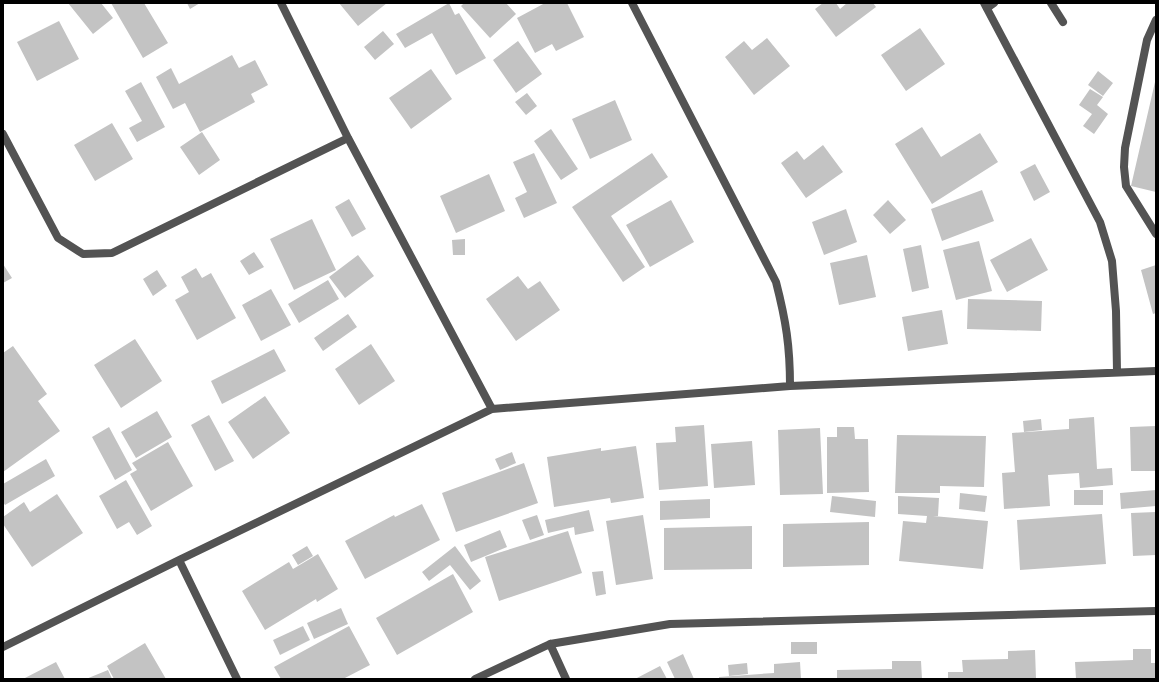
<svg xmlns="http://www.w3.org/2000/svg" width="1159" height="682" font-family="'Nunito Sans',sans-serif">
	<style>
		.building { fill: #c3c3c3 }
		.lines { fill: none; stroke-linecap: round; stroke-linejoin: round }
		.service { stroke: #535353; stroke-width: 8 }
		.minor { stroke: #535353; stroke-width: 8 }
	</style>
	<rect width="100%" height="100%" fill="#fff"/>
	<path class="building" d="M68,3H101L113,18L93,34Z
		M111,3H144L168,43L143,58Z
		M187,3H200L190,9Z
		M339,3H387L358,26Z
		M449,3L455,15L459,13L486,58L456,75L432,33L405,48L396,34Z
		M464,3H506L516,14L490,38L461,6Z
		M545,3H567L584,37L556,51L552,44L535,53L517,18Z
		M823,3H836L840,9L847,3H873L876,7L836,37L815,9Z
		M59,21L79,59L37,81L17,42Z
		M920,28L945,64L906,91L881,55Z
		M383,31L394,44L375,60L364,47Z
		M767,38L790,66L754,95L725,57L744,41L752,50Z
		M518,41L542,74L516,93L493,60Z
		M232,55L239,68L255,60L268,85L251,94L255,102L200,132L185,103L173,109L156,77L171,68L179,84Z
		M431,69L452,99L411,129L389,98Z
		M1098,71L1113,83L1103,96L1088,85Z
		M141,82L165,127L137,142L129,128L142,121L125,91Z
		M1155,82H1156V192L1131,186Z
		M1090,89L1103,97L1097,105L1108,114L1094,134L1083,126L1092,114L1079,105Z
		M527,93L537,106L526,115L515,102Z
		M615,100L632,140L590,159L572,119Z
		M112,123L133,159L95,181L74,145Z
		M922,127L941,157L980,133L998,162L932,204L895,144Z
		M551,129L578,169L561,180L534,141Z
		M202,132L220,160L199,175L180,147Z
		M823,145L843,172L806,198L781,163L797,151L804,160Z
		M534,153L557,203L524,218L515,198L527,192L513,162Z
		M652,153L668,177L611,216L645,267L623,282L572,207Z
		M1035,164L1050,192L1034,201L1020,172Z
		M489,174L505,211L456,233L440,196Z
		M982,190L994,221L942,241L931,209Z
		M349,199L366,229L352,237L335,207Z
		M671,200L694,242L650,267L626,225Z
		M888,200L906,220L890,234L873,215Z
		M846,209L857,242L824,255L812,222Z
		M312,219L336,270L294,290L270,239Z
		M1031,238L1048,270L1007,292L990,260Z
		M465,239V255H453L452,240Z
		M979,241L992,291L956,300L943,250Z
		M921,245L929,288L912,292L903,249Z
		M254,252L264,267L249,275L240,261Z
		M358,255L374,276L345,298L329,277Z
		M867,255L876,297L839,305L830,263Z
		M3,264L12,278L3,283Z
		M1156,265V313L1153,314L1141,270Z
		M196,268L202,278L211,273L236,318L197,340L175,300L189,292L181,277Z
		M157,270L167,286L153,296L143,279Z
		M518,276L528,289L540,281L560,310L516,341L486,299Z
		M328,280L339,299L299,323L288,304Z
		M271,289L291,325L261,341L242,305Z
		M968,299L1042,301L1041,331L967,329Z
		M942,310L948,344L908,351L902,317Z
		M348,314L357,327L323,351L314,338Z
		M135,339L162,381L121,408L94,365Z
		M371,344L395,381L359,405L335,369Z
		M13,346L47,394L38,401L60,431L3,472V353Z
		M274,349L286,371L222,404L211,381Z
		M265,396L290,433L253,459L228,422Z
		M157,411L172,437L136,458L121,432Z
		M209,415L234,461L215,471L191,425Z
		M1094,417L1097,469L1112,468L1113,485L1080,488L1079,473L1048,475L1050,506L1004,509L1002,473L1015,472L1012,433L1069,429V419Z
		M1041,419L1042,430L1024,432L1023,421Z
		M704,425L708,486L659,490L656,443L676,442L675,427Z
		M1156,426V471H1131L1130,427Z
		M109,427L132,470L115,480L92,437Z
		M837,427H854L855,439H868L869,492L827,493V437H837Z
		M820,428L823,494L780,495L778,430Z
		M897,435L986,436L984,487L940,486V493H895Z
		M752,441L755,485L714,488L711,444Z
		M168,442L193,486L151,511L130,474L137,470L132,463Z
		M636,446L644,498L611,503L610,498L554,507L547,457L601,448V451Z
		M512,452L516,463L500,470L495,459Z
		M46,459L55,476L5,505L3,502V484Z
		M524,463L538,503L456,532L442,493Z
		M126,480L152,526L137,535L129,522L117,529L99,496Z
		M1074,490H1103V505H1074Z
		M1156,490V506L1121,509L1120,493Z
		M960,493L987,496L985,512L959,509Z
		M57,494L83,533L32,567L3,524V517L24,502L30,512Z
		M832,496L876,501L875,517L830,512Z
		M898,496L939,498L938,516H933L988,521L983,569L899,561L903,521L926,523L927,516L898,514Z
		M710,499V518L660,520V501Z
		M422,504L440,540L365,579L345,541L394,515L395,517Z
		M589,510L594,531L575,535L574,527L548,533L545,520Z
		M1156,512V555L1133,556L1131,513Z
		M1102,514L1106,564L1020,570L1017,520Z
		M537,515L544,535L530,540L522,520Z
		M643,515L653,579L616,585L606,521Z
		M869,522V565L783,567V524Z
		M752,526V569L664,570V528Z
		M500,530L507,547L471,562L464,545Z
		M568,531L582,573L499,601L485,557Z
		M307,546L313,556L298,565L292,555Z
		M455,546L481,581L470,590L450,565L429,581L422,572Z
		M318,554L338,589L317,602L316,599L265,630L242,591L289,562L293,569Z
		M603,571L606,594L596,596L592,572Z
		M453,574L473,612L397,655L376,618Z
		M341,608L348,624L314,639L307,623Z
		M303,626L310,640L280,655L273,640Z
		M349,626L370,665L343,679H281L274,667Z
		M791,642H817V654H791Z
		M145,643L166,679H114L107,666Z
		M1133,649H1151V663H1156V679H1076L1075,662L1133,660Z
		M1035,650L1036,679H948V672H963L962,660L1008,659V651Z
		M683,654L694,679H675L667,662Z
		M892,661H921L922,679H837V670L892,669Z
		M56,662L65,679H23Z
		M800,662L801,679H719V677L774,673V664Z
		M747,663L748,674L729,676L728,665Z
		M660,666L667,679H635Z
		M108,670L112,679H86Z"/>
	<g class="lines">
		<path class="service" d="M1051,3L1063,22
			M987,8L994,3
			M1156,20L1147,40L1125,148L1124,167L1126,186L1156,234"/>
		<path class="minor" d="M281,3L348,138L492,409
			M632,3L776,282C786,321 790,346 790,386
			M984,3L1100,222L1112,261L1116,311L1117,372
			M3,134L58,238L83,254L112,253L348,138
			M179,560L237,679
			M550,644L566,679
			M3,647L179,560L492,409L790,386L1156,371
			M475,679L550,644L670,624L1156,611"/>
	</g>
	<rect width="1159" height="682" fill="none" stroke="#000000" stroke-width="8"/>
</svg>
